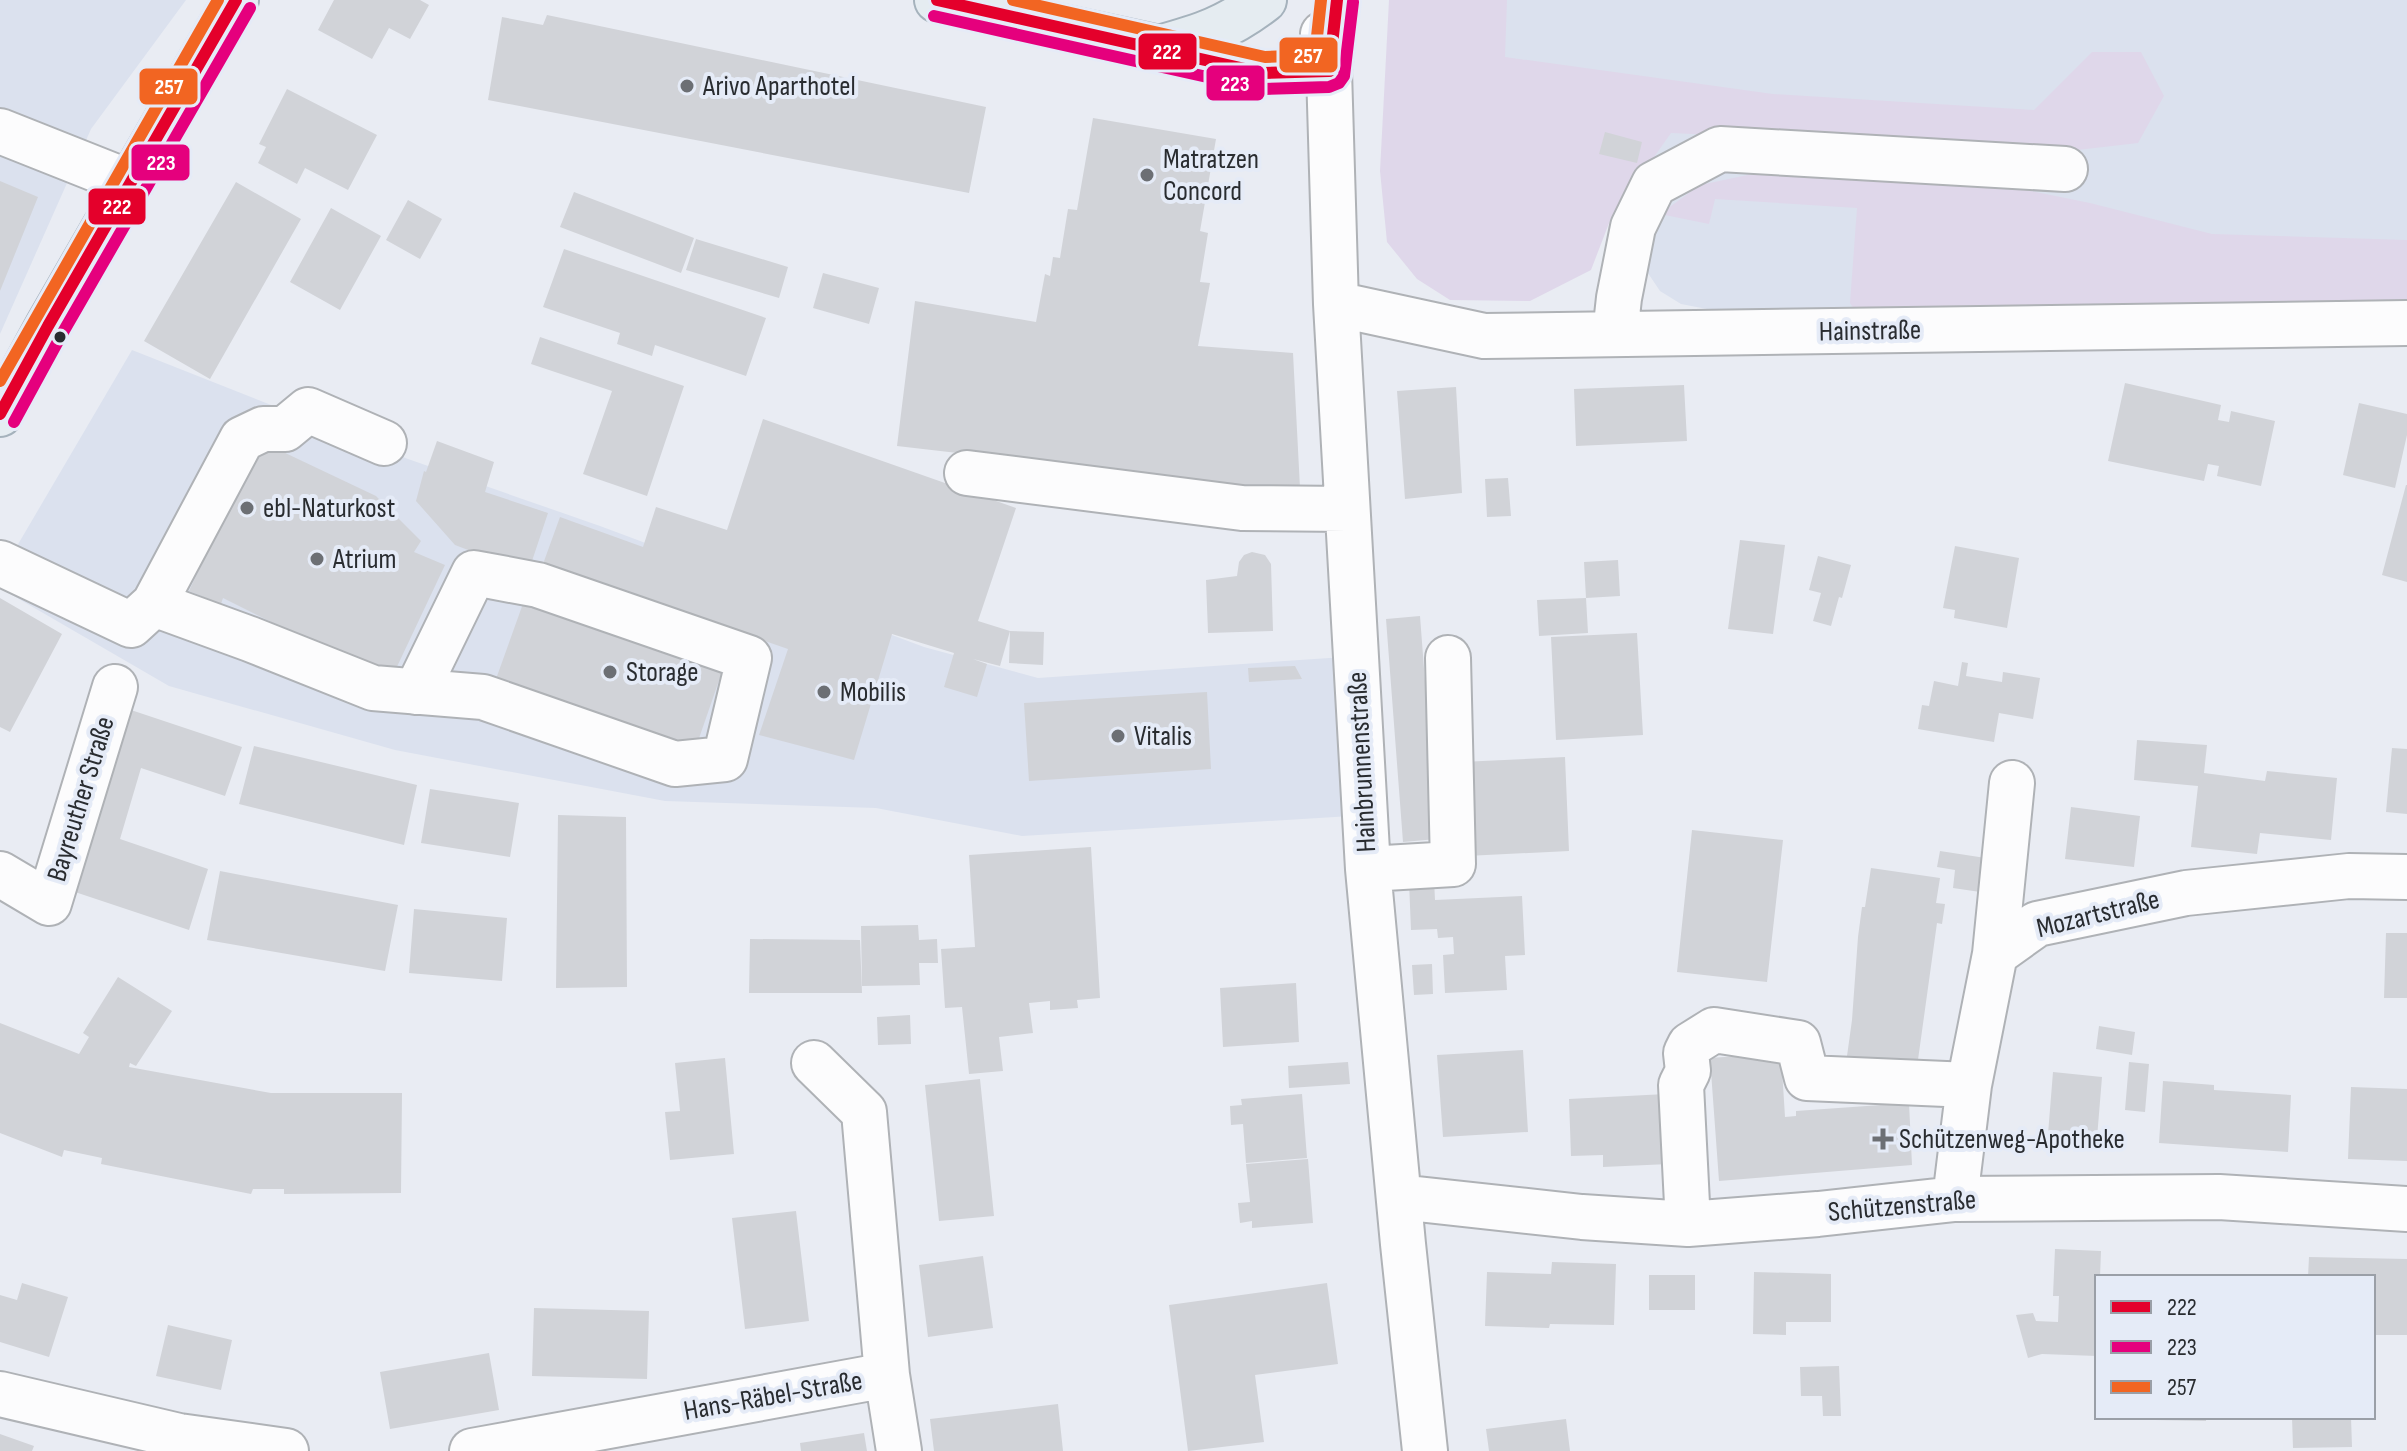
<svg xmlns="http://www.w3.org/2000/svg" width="2407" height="1451" font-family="'Sofia Sans Condensed',sans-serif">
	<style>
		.built { fill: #dbe1ee }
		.green { fill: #dfd7ea }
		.building { fill: #d1d3d8 }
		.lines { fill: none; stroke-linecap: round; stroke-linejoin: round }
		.minor-casing { stroke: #afb2b6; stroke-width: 48 }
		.major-casing { stroke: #a5b2bc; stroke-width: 48 }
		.minor { stroke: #fcfcfd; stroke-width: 44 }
		.major { stroke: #e5ecf1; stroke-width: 44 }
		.bus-1-casing { stroke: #e5ebf7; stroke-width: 18 }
		.bus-2-casing { stroke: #e5ebf7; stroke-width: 18 }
		.bus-3-casing { stroke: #e5ebf7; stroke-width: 18 }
		.bus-1 { stroke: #e4002b; stroke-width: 12 }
		.bus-2 { stroke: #e5007d; stroke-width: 12 }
		.bus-3 { stroke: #f26522; stroke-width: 12 }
		.poi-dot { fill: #6c6f74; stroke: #e5ebf7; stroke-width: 3 }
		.bus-dot { fill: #292c30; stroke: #e5ebf7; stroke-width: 3 }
		.labels { text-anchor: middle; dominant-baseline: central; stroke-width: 8; stroke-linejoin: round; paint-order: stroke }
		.poi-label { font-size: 28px; fill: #292c30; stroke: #e5ebf7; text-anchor: start }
		.street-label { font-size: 28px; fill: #292c30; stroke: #e5ebf7 }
		.line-badge { stroke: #e5ebf7; stroke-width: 3 }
		.badge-label { font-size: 22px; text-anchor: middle; font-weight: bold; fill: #fff }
	</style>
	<rect width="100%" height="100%" fill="#e9ecf3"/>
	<path class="built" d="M0,0H186L91,129L0,334Z
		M1389,0H2407V308L2056,315L1707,309L1681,304L1660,291L1611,218Z
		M132,350L408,459L600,526L924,647L1038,678L1344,657L1351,816L1022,836L876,808L665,801L395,750L169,686L0,588V575Z"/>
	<path class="green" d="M1389,0H1507L1505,57L1773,94L2034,110L2092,52H2141L2164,96L2138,143L2060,152L1671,133L1611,218L1591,270L1530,301L1450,300L1417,279L1387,242L1380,171Z
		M1805,163L1918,168L2090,203L2212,234L2407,240V308L1856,312L1850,303L1857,208L1715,199L1709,224L1660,214L1700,185Z"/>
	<path class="building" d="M334,0H420L429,5L410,39L389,28L372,59L318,30Z
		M547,15L986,107L969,193L488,100L502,17L543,25Z
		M287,89L377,135L348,190L305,168L297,184L258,163L266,147L259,144Z
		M1093,118L1216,139L1200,231L1208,233L1200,282L1210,283L1198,346L1293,353L1300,488L1245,491V486L897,446L915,301L1036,322L1045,274L1050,276L1053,257L1060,258L1068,209L1077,210Z
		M1605,132L1642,142L1637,163L1599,154Z
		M0,181L38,197L0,291Z
		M236,182L301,219L210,379L144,341Z
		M574,192L694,238L681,273L560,227Z
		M408,200L442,219L420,259L386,240Z
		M331,208L381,236L340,310L290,282Z
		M696,239L788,267L779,298L686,270Z
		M564,249L766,318L746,376L655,345L652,356L617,344L620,333L543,307Z
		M823,273L879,288L869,324L813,308Z
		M540,337L684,386L647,496L583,474L612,391L531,364Z
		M2125,383L2221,405L2218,420L2229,422L2231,411L2275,421L2261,486L2217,476L2219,466L2208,464L2204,481L2108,461Z
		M1684,385L1687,441L1576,446L1574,389Z
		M1456,387L1462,493L1405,499L1397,391Z
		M2359,403L2407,414V435L2395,488L2343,475Z
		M763,419L1016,508L978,621L1010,631L1044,632L1043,665L1009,663L1010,631L1000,666L973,659L987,664L977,697L944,687L954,653L892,634L854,760L759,735L788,649L543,564L560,517L643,547L656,507L727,530Z
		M260,441L376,496L421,541L414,552L445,565L394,673L368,661L363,668L223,598L221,604L189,591Z
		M437,441L494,462L485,492L548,513L528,573L455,545L416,501L424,471L426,472Z
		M1508,478L1511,516L1487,517L1485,479Z
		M2406,485H2407V582L2382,575Z
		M1740,540L1785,545L1773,634L1728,629Z
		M1955,546L2019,558L2007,628L1954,618L1955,610L1943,608Z
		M1252,552L1265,555L1271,564L1273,631L1208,633L1206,580L1237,576L1239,562L1244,555Z
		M1818,556L1851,565L1842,598L1839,597L1831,626L1813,621L1821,593L1809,590Z
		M1618,560L1620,596L1586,598L1584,562Z
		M0,598L62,634L10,732L0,727Z
		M525,598L724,666L696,747L496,679Z
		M1586,598L1588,633L1539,636L1537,600Z
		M1420,616L1437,839L1403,842L1386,619Z
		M1637,633L1643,735L1556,740L1551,637Z
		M1962,662L1968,663L1966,676L2002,682L2003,672L2040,678L2033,719L1999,713L1994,742L1918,729L1922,705L1929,706L1934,681L1958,686Z
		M1295,666L1302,679L1249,682L1248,668Z
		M1207,692L1211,769L1029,781L1024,703Z
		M122,707L242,747L225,796L141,768L120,839L208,869L189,930L66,889Z
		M2137,740L2207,745L2204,773L2265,781L2267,771L2337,778L2331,840L2260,833L2257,854L2191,847L2198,786L2134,780Z
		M254,746L417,785L404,845L239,804Z
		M2392,748L2407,749V814L2386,812Z
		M1565,757L1569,851L1466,856L1461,762Z
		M430,789L519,803L510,857L421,843Z
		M2071,807L2140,816L2134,867L2065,859Z
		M558,815L626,817L627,987L556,988Z
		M1692,830L1783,840L1767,982L1677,972Z
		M1091,847L1100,998L1077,1000L1078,1008L1050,1010V1001L1029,1003L1033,1033L999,1037L1003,1071L969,1074L962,1007L945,1008L941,949L975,947L969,855Z
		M1940,851L1992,859L1987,893L1953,888L1955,870L1937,867Z
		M1871,868L1940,878L1936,903L1945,904L1942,924L1937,923L1917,1067L1847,1056L1852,1020L1858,937L1862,907H1865Z
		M220,871L398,905L385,971L207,940Z
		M1434,880L1435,900L1522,896L1525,955L1505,956L1507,990L1445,993L1443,955L1454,954L1453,937L1438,938L1437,929L1411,930L1409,882Z
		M414,909L507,918L502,981L409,973Z
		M918,925L919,940L937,939L938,963H919L920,985L862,986L861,926Z
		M2386,933H2407V998H2384Z
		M750,939L860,940L862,993H749Z
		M1432,964L1433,994L1414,995L1412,965Z
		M118,977L172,1011L136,1066L130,1063L129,1067L271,1093H402L401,1193L284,1194V1189H253L251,1194L101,1164L102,1158L64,1150L62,1157L0,1133V1023L79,1054L89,1037L83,1033Z
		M1296,983L1299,1042L1223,1047L1220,988Z
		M910,1015L911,1044L878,1045L877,1017Z
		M2099,1026L2135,1032L2132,1055L2096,1049Z
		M1523,1050L1528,1132L1443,1137L1437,1055Z
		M1781,1053L1785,1117L1796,1116V1111L1909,1103L1912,1165L1719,1181L1710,1058Z
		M725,1058L734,1154L670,1160L665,1112L680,1111L675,1063Z
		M1348,1062L1350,1084L1289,1088L1288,1066Z
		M2129,1062L2149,1064L2145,1112L2125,1110Z
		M2053,1072L2102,1077L2097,1138L2048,1134Z
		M980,1079L994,1216L939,1221L925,1085Z
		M2163,1081L2214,1085V1090L2291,1095L2288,1152L2159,1143Z
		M2351,1087L2407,1089V1161L2348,1159Z
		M1302,1094L1307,1158L1246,1163L1243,1124L1231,1125L1230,1106L1242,1105L1241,1099Z
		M1666,1094L1669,1164L1603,1167V1155L1571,1156L1569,1099Z
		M1308,1159L1313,1223L1252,1228V1221L1240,1223L1238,1203L1250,1202L1246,1164Z
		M796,1211L809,1321L745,1329L732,1218Z
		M2055,1249L2101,1251L2100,1277H2097V1356L2042,1354L2028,1358L2016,1315L2033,1313L2036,1321L2058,1322L2059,1296H2053Z
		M983,1256L993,1328L928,1337L919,1265Z
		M2309,1257L2407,1259V1335H2373V1277H2308Z
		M1552,1262L1616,1264L1614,1325L1550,1324L1549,1328L1485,1326L1487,1272L1551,1274Z
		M1754,1272L1831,1274V1322H1786V1335L1753,1334Z
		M1649,1275H1695V1310H1649Z
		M22,1283L68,1297L49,1357L0,1342V1295L17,1300Z
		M1327,1283L1338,1364L1255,1375L1264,1442L1188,1451L1169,1305Z
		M534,1308L649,1311L647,1379L532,1376Z
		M168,1325L232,1340L221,1390L156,1376Z
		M489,1353L499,1410L390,1429L380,1372Z
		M1839,1366L1841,1416H1823L1822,1396H1801L1800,1367Z
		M1058,1404L1063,1451H934L930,1419Z
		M2155,1417H2206V1421L2155,1420Z
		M2292,1417H2351L2352,1447L2293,1448Z
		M1566,1419L1570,1451H1489L1486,1429Z
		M864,1433L867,1451H801L800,1443Z
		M0,1434L34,1446L32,1451H0Z"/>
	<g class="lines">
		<g class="minor-casing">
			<path id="minor" d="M1323,34L1329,71L1336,304L1368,869L1403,1244L1425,1451
				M0,131L131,183
				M1336,304L1484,336L2407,323
				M1615,334L1619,298L1633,227L1654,184L1720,149L2065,169
				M967,473L1242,508L1347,509
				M0,563L131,625L154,604L250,639L373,688L483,697L675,764L725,759L749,658L538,585L474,573L416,692
				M154,604L242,439L263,429H285L308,410L384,443
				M1368,869L1453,864L1448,658
				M0,874L49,903L115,687
				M1995,954L2012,783
				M1399,1197L1582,1217L1688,1224L1818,1214L1955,1199L2219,1197L2407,1209
				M1955,1199L1969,1085L1995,954L2037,924L2186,893L2349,876L2407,877
				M1688,1224L1681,1085L1688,1071L1686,1053L1690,1045L1714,1030L1798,1043L1807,1078L1969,1085
				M887,1375L899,1451
				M0,1394L179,1436L286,1451
				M472,1451L887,1375L864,1112L814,1063"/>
		</g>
		<g class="major-casing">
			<path id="major" d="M937,0L1159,48L1263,73L1329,71L1337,0
				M1159,48C1202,36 1228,28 1264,0
				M0,414L48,326L236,0"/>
		</g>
		<use href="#minor" class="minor"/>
		<use href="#major" class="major"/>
		<g class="bus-1-casing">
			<path id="bus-1" d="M937,0L1263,73L1329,71L1337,0
				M0,414L48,326L236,0"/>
		</g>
		<g class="bus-2-casing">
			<path id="bus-2" d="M934,16L1261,89L1329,87L1339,83L1344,76L1353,2
				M14,422L62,334L250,8"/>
		</g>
		<g class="bus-3-casing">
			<path id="bus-3" d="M1013,0L1265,57L1315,55L1321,0
				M0,381L218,0"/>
		</g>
		<use href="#bus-1" class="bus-1"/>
		<use href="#bus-2" class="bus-2"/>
		<use href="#bus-3" class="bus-3"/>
	</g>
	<g class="poi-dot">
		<circle cx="687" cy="86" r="8"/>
		<circle cx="1147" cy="175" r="8"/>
		<circle cx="247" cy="508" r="8"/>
		<circle cx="317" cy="559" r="8"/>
		<circle cx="610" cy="672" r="8"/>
		<circle cx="824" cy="692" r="8"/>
		<circle cx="1118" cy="736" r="8"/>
		<path d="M1879 1127h8v8h8v8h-8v8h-8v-8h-8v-8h8z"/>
	</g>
	<circle class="bus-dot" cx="60" cy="337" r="7"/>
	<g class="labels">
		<g class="poi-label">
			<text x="703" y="86">Arivo Aparthotel</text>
			<text x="1163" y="159">Matratzen<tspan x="1163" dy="32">Concord</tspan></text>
			<text x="263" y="508">ebl-Naturkost</text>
			<text x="333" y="559">Atrium</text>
			<text x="626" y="672">Storage</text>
			<text x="840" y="692">Mobilis</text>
			<text x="1134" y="736">Vitalis</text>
			<text x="1899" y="1139">Schützenweg-Apotheke</text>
		</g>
		<g class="street-label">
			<text transform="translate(1870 331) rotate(-1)">Hainstraße</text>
			<text transform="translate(1362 762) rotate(-93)">Hainbrunnenstraße</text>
			<text transform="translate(81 799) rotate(-73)">Bayreuther Straße</text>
			<text transform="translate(2098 914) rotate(-14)">Mozartstraße</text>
			<text transform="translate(1902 1206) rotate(-5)">Schützenstraße</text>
			<text transform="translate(773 1396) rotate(-10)">Hans-Räbel-Straße</text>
		</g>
	</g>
	<g class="line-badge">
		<rect x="1137" y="32" width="61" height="39" rx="8" fill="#e4002b"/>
		<rect x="1278" y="36" width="61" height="38" rx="8" fill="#f26522"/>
		<rect x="1205" y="64" width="61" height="38" rx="8" fill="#e5007d"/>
		<rect x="138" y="67" width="61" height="39" rx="8" fill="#f26522"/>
		<rect x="130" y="143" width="61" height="39" rx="8" fill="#e5007d"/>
		<rect x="87" y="187" width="60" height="39" rx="8" fill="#e4002b"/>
	</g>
	<g class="badge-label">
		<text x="1167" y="59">222</text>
		<text x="1308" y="63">257</text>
		<text x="1235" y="91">223</text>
		<text x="169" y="94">257</text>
		<text x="161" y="170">223</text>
		<text x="117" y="214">222</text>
	</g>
	<rect x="2095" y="1275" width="280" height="144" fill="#e5ebf7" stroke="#9a9fa7" stroke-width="2"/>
	<rect x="2111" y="1301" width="40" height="12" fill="#e4002b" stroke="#9a9fa7" stroke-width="2"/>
	<text x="2167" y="1315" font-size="24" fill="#292c30">222</text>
	<rect x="2111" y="1341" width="40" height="12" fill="#e5007d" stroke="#9a9fa7" stroke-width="2"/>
	<text x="2167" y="1355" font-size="24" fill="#292c30">223</text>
	<rect x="2111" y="1381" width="40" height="12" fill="#f26522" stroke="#9a9fa7" stroke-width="2"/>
	<text x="2167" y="1395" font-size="24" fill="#292c30">257</text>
</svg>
